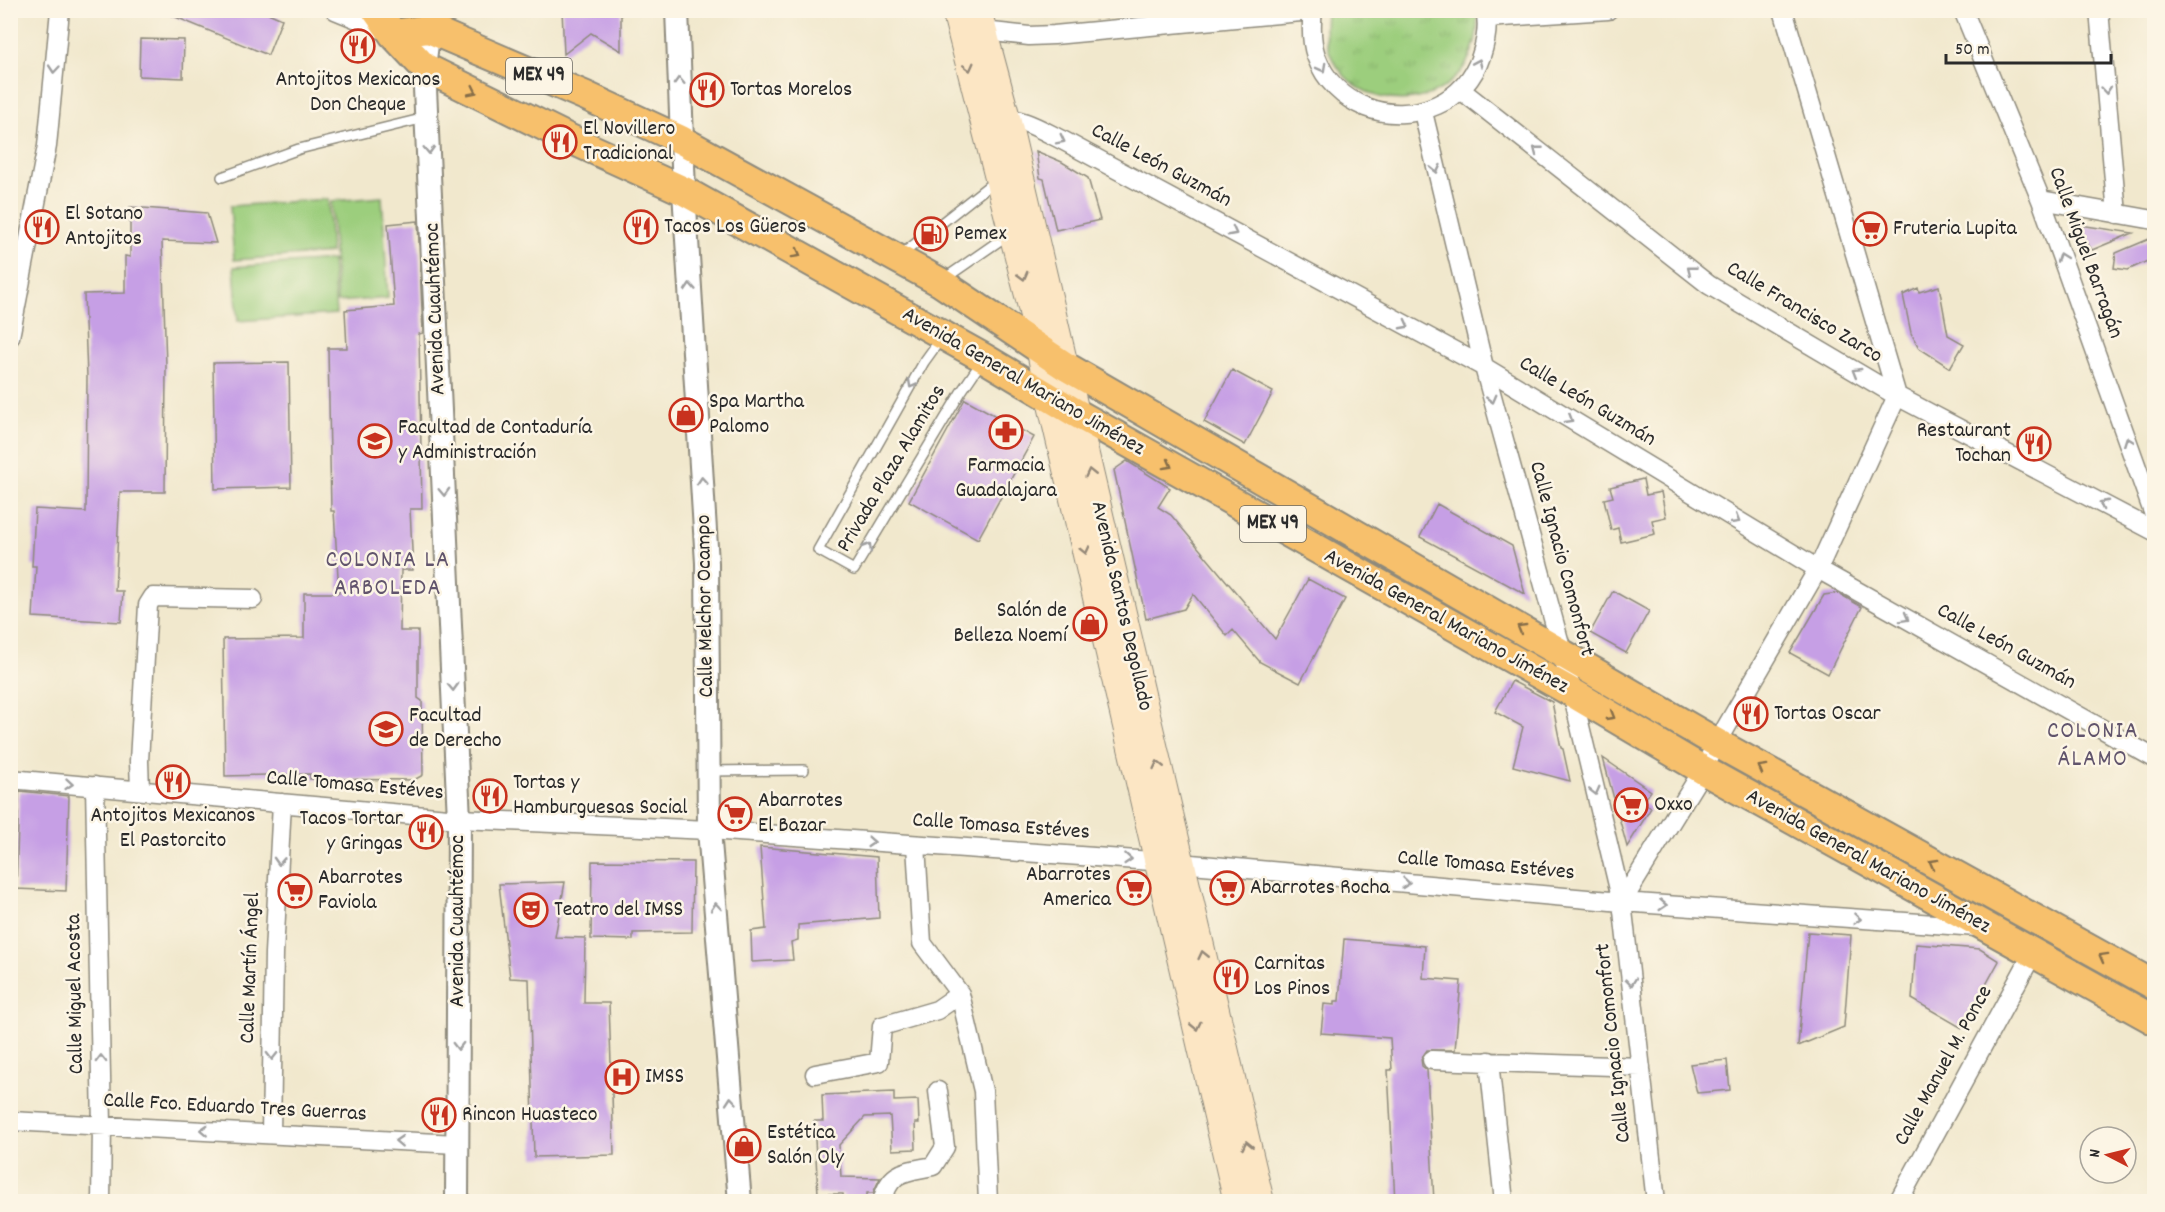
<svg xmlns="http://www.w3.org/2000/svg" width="2165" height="1212" font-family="Dekko,sans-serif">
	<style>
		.green { fill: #9cce7d; stroke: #647c54; stroke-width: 1.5 }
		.park { fill: url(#park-tufts); stroke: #647c54; stroke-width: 1.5 }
		.building { fill: #c69fe5 }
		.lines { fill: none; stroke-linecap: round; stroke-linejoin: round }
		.service-casing { stroke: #8e8a7c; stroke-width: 12 }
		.minor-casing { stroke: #8e8a7c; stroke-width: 21 }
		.tertiary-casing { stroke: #8e8a7c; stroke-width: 26 }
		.secondary-casing { stroke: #8e8a7c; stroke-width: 28 }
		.primary-casing { stroke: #8e8a7c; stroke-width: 32 }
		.service { stroke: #fff; stroke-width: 9 }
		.minor { stroke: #fff; stroke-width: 18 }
		.tertiary { stroke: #fff; stroke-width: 22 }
		.secondary { stroke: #fce6c4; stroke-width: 26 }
		.primary { stroke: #f7c06c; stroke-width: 28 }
		.oneway { stroke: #a0a0a0 }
		.oneway2 { stroke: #948878 }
		.oneway3 { stroke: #876e48 }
		.labels { text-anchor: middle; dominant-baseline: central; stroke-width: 5; stroke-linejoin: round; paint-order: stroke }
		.shield { fill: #fcf5e5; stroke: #6a6863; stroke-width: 1.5 }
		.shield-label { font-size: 21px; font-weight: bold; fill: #2b2b2b }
		.poi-label { font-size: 22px; fill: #2b2b2b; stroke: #fcf5e5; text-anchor: start }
		.street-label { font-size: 22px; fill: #2b2b2b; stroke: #fcf5e5 }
		.neighbourhood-label { font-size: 24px; letter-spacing: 1.5px; fill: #61546c; stroke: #fcf5e5 }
	</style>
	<defs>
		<pattern id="park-tufts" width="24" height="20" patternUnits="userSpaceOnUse" patternTransform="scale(1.5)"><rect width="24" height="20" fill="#9cce7d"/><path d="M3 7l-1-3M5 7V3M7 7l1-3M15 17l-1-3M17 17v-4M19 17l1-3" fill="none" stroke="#87b16c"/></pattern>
	</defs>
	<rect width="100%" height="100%" fill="#fcf5e5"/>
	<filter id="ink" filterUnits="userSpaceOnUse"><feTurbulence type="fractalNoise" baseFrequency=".0167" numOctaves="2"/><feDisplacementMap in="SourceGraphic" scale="12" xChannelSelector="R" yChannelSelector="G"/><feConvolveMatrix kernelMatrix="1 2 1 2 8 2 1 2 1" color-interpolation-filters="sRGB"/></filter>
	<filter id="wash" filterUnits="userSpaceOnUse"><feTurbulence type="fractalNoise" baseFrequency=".008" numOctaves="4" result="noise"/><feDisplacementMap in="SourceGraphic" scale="24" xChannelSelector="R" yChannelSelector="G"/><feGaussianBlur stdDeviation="1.35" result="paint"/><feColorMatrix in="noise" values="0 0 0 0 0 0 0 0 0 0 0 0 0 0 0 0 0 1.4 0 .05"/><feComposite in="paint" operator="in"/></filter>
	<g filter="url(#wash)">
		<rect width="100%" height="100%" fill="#f1e8cd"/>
		<path class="green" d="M382,197L388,298L337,302L331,201Z
			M328,199L331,253L234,260L230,206Z
			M332,260L336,314L238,321L234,267Z"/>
		<path class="park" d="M1326,11H1476C1479,24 1477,38 1472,51C1448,116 1355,116 1329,51C1324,38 1325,24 1326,11Z"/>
		<g id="blocks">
			<path class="building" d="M261,10L282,19L268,55L161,11Z
				M562,10H621V51L591,33L564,54Z
				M140,39L184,40L183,78L139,76Z
				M1036,151L1062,162L1088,178L1100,220L1056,230L1044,179L1040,178Z
				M130,207L207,213L216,243L162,241L166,366L165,492H120L115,591H123L121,622L33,617L36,566H32L35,509L86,512L87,377L84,294L125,293V256L130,257Z
				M418,221L423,333L419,334L422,509H410L413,570H401L400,631H418V698L422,701L423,775L414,780L310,779V774L225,776L223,639L304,638V593H339L334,511H331L328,348H347L345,310L394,306L388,224Z
				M2073,224L2133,233L2092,250Z
				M2154,237V258L2128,270L2114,268L2116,253Z
				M1939,286L1948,335L1964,344L1950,368L1919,348L1911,333L1903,295L1918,288L1919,292Z
				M289,362L291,487L215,489L213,363Z
				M1232,370L1273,392L1245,445L1204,422Z
				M965,399L1034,437L978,539L909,501Z
				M1127,461L1170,488L1158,507L1171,515L1275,639L1308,579L1345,599L1300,683L1260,662L1233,630L1227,636L1193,594L1184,609L1146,619L1114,470Z
				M1643,479L1646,495L1661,492L1666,517L1652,520L1655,534L1621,542L1618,528L1611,530L1604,499L1613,497L1610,487Z
				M1437,504L1512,546L1525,594L1420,537Z
				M1613,591L1649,611L1626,653L1590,633Z
				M1838,593L1862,607L1828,674L1790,653L1824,595Z
				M1512,681L1552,702L1561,748L1563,749L1570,781L1513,766L1523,727L1495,712Z
				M1603,758L1651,791L1643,802L1651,808L1627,847Z
				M19,791L69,796L66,891L16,889Z
				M760,847L877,857L879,918L798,925V940L791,942L793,960L752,962L751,931L766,929Z
				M592,861L693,862L692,932L633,933V940L591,939Z
				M565,882L555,937L585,938L584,1003H609L614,1155L534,1157L529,979L510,978L499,884Z
				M1808,932L1851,935L1844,1027L1798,1046Z
				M1344,939L1425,946L1423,978L1461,981L1455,1050H1427L1421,1059L1422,1066L1427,1070L1434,1202H1395L1388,1070H1392L1390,1038L1321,1033L1324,1004L1335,1005V1001H1339Z
				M1916,944L1980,949L1999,961L1962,1028L1912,999Z
				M1727,1060L1730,1090L1697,1093L1690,1064Z
				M894,1092V1101L918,1100L919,1123H915L916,1149L892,1150L890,1116L865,1117L839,1145L841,1177L880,1178L873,1193H867V1202H844L843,1194H818L814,1121H823L822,1095Z"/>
		</g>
	</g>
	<g filter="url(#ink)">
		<use href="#blocks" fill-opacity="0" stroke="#8e8a7c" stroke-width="1.5"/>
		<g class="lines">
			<g class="service-casing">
				<path id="service" d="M222,177L299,149L425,118
					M901,255L996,180
					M944,279L1009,234
					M942,337L924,362L818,550L854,570L961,392L982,361
					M709,771L804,770"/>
			</g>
			<g class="minor-casing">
				<path id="minor" d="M335,10L391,33
					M1313,10C1311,26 1311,41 1316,56C1334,106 1390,126 1437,105C1458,96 1474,78 1481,56C1486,41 1489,26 1485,10
					M1963,10L2041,200L2154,515
					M2099,10L2117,214
					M1487,18L1608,10
					M974,30L1029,36L1054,35L1312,11
					M1461,90L1709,285L1897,396L2154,531
					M1423,112L1484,367L1562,651L1622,902L1656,1202
					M998,119C1021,116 1043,131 1064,141L1484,367L1818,569L2154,758
					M2041,200L2154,220
					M10,337L47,146L60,10
					M10,779L459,819L709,830L1180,863L1622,902L1977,927
					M95,786L102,1125L101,1202
					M140,790L139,761L148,605L153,597L253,599
					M916,845L922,943L960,994L983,1091L988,1202
					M1622,902L1703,770L1717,743L1818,569L1897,396L1783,10
					M1432,1060L1641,1067
					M1489,1061L1504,1202
					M815,1074L879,1062L882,1026L937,1010L960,994
					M10,1121L457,1144
					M271,1134L274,953L282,803
					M882,1202C890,1170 905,1172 933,1166L945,1147L938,1091
					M1898,1202L2033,953"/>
			</g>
			<g class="tertiary-casing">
				<path id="tertiary" d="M677,10L684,191L707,563L709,830L740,1202
					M429,29L424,67L459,819L457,1202"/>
			</g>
			<g class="secondary-casing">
				<path id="secondary" d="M955,10L1031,307L1049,396L1237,1202
					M978,10L1007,118L1261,1202"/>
			</g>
			<g class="primary-casing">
				<path id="primary" d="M376,10L393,34L424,67L568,138L684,191L984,358L1076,413L1571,692L1703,770L2154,1020
					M393,34L429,29L586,96L681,140L940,282L1065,366L1717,743L2154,985"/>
			</g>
			<use href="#service" class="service"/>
			<use href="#minor" class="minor"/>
			<use href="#tertiary" class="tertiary"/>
			<use href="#secondary" class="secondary"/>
			<use href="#primary" class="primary"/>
		</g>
		<defs><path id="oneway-chevron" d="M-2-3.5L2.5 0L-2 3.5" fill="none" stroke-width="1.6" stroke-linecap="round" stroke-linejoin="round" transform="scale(1.5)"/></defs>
		<g class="oneway">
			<use href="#oneway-chevron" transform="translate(1478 63) rotate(-66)"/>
			<use href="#oneway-chevron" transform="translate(1322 68) rotate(62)"/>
			<use href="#oneway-chevron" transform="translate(54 69) rotate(95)"/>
			<use href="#oneway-chevron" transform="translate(679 81) rotate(-92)"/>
			<use href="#oneway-chevron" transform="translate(2106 90) rotate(85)"/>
			<use href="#oneway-chevron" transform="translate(1061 140) rotate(27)"/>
			<use href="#oneway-chevron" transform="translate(429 150) rotate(88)"/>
			<use href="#oneway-chevron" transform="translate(1537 150) rotate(-142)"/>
			<use href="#oneway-chevron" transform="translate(1436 169) rotate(77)"/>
			<use href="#oneway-chevron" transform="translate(1233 232) rotate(28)"/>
			<use href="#oneway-chevron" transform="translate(2061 257) rotate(-110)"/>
			<use href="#oneway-chevron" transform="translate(1691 270) rotate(-142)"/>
			<use href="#oneway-chevron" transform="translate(690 287) rotate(-94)"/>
			<use href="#oneway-chevron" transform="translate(1405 325) rotate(28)"/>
			<use href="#oneway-chevron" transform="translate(1856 372) rotate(-149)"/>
			<use href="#oneway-chevron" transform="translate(912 384) rotate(119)"/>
			<use href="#oneway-chevron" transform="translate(1492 399) rotate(75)"/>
			<use href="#oneway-chevron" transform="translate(1569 419) rotate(31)"/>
			<use href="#oneway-chevron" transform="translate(2128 441) rotate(-110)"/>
			<use href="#oneway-chevron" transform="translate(702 481) rotate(-94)"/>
			<use href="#oneway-chevron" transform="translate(444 492) rotate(88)"/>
			<use href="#oneway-chevron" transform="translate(2103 504) rotate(-152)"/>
			<use href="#oneway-chevron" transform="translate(1736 520) rotate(31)"/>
			<use href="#oneway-chevron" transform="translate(868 547) rotate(-59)"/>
			<use href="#oneway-chevron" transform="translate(1905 618) rotate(29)"/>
			<use href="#oneway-chevron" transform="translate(453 687) rotate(88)"/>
			<use href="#oneway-chevron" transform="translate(69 784) rotate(5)"/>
			<use href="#oneway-chevron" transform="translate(1595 791) rotate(76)"/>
			<use href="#oneway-chevron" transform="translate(871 842) rotate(4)"/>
			<use href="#oneway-chevron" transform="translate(1128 859) rotate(4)"/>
			<use href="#oneway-chevron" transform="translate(279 861) rotate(93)"/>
			<use href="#oneway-chevron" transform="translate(1406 883) rotate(5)"/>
			<use href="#oneway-chevron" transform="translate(1663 905) rotate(4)"/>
			<use href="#oneway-chevron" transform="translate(716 907) rotate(-95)"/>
			<use href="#oneway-chevron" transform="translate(1857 919) rotate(4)"/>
			<use href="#oneway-chevron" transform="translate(1631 982) rotate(84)"/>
			<use href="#oneway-chevron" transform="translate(458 1046) rotate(90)"/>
			<use href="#oneway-chevron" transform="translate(272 1056) rotate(91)"/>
			<use href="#oneway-chevron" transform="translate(101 1059) rotate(-91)"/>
			<use href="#oneway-chevron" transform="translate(731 1101) rotate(-95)"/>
			<use href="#oneway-chevron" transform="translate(204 1130) rotate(-177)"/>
			<use href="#oneway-chevron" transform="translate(399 1141) rotate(-177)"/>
		</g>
		<g class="oneway2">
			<use href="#oneway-chevron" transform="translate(969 67) rotate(76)"/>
			<use href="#oneway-chevron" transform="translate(1023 276) rotate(75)"/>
			<use href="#oneway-chevron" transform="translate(1090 473) rotate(-103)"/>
			<use href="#oneway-chevron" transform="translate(1085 550) rotate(77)"/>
			<use href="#oneway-chevron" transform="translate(1158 765) rotate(-103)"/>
			<use href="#oneway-chevron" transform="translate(1203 955) rotate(-103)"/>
			<use href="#oneway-chevron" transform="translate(1196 1026) rotate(77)"/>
			<use href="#oneway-chevron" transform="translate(1247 1145) rotate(-103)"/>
		</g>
		<g class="oneway3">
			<use href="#oneway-chevron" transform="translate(473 91) rotate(26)"/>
			<use href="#oneway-chevron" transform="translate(797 254) rotate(29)"/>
			<use href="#oneway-chevron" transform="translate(1168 465) rotate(29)"/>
			<use href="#oneway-chevron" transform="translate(1521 628) rotate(-150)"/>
			<use href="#oneway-chevron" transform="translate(1611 716) rotate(31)"/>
			<use href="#oneway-chevron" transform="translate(1762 768) rotate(-151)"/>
			<use href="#oneway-chevron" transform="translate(1933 863) rotate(-151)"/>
			<use href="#oneway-chevron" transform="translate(2103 957) rotate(-151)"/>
		</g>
	</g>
	<defs>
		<g id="restaurant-ring" transform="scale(1.725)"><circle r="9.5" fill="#fcf5e5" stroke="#c8321e" stroke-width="1.5"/><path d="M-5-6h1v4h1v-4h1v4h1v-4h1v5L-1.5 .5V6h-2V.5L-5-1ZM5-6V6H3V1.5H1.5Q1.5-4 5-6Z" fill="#c8321e"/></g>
		<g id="supermarket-ring" transform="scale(1.725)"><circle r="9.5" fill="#fcf5e5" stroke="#c8321e" stroke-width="1.5"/><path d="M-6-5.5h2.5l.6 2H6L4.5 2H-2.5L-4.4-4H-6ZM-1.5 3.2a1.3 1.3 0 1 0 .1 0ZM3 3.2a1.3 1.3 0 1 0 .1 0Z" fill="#c8321e"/></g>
		<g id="fuel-ring" transform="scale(1.725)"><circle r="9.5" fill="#fcf5e5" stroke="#c8321e" stroke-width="1.5"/><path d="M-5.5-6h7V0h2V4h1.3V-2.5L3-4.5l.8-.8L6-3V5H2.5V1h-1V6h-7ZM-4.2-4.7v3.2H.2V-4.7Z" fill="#c8321e"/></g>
		<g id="shop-ring" transform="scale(1.725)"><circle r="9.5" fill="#fcf5e5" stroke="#c8321e" stroke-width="1.5"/><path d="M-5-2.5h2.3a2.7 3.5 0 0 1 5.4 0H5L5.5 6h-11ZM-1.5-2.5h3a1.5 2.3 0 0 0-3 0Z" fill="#c8321e"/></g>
		<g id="pharmacy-ring" transform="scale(1.725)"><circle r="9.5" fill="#fcf5e5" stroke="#c8321e" stroke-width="1.5"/><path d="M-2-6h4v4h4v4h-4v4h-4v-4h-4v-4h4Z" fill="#c8321e"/></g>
		<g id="school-ring" transform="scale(1.725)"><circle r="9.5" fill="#fcf5e5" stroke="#c8321e" stroke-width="1.5"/><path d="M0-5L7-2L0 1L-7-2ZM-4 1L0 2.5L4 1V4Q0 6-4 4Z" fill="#c8321e"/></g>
		<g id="university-ring" transform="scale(1.725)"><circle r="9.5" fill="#fcf5e5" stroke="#c8321e" stroke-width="1.5"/><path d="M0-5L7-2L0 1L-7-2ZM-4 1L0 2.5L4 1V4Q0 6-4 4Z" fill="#c8321e"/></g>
		<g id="theatre-ring" transform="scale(1.725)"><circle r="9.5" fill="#fcf5e5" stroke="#c8321e" stroke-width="1.5"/><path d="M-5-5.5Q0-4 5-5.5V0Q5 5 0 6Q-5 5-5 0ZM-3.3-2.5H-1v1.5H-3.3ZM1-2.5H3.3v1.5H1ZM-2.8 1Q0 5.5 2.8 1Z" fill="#c8321e"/></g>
		<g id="hospital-ring" transform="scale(1.725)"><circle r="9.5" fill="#fcf5e5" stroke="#c8321e" stroke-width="1.5"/><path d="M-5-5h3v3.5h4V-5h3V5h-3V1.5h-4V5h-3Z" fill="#c8321e"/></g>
	</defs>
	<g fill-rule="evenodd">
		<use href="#restaurant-ring" x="358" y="46"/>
		<use href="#restaurant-ring" x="707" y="90"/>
		<use href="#restaurant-ring" x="560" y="142"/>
		<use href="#restaurant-ring" x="42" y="227"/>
		<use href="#restaurant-ring" x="641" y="227"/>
		<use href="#supermarket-ring" x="1870" y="229"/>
		<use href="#fuel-ring" x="931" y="234"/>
		<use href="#shop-ring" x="686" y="415"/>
		<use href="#pharmacy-ring" x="1006" y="432"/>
		<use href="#school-ring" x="375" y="441"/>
		<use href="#restaurant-ring" x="2034" y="444"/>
		<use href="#shop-ring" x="1090" y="624"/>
		<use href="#restaurant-ring" x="1751" y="714"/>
		<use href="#university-ring" x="386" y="729"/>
		<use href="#restaurant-ring" x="173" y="782"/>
		<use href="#restaurant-ring" x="490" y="796"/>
		<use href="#supermarket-ring" x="1631" y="805"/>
		<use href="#supermarket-ring" x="735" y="814"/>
		<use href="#restaurant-ring" x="426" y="832"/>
		<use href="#supermarket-ring" x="1134" y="888"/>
		<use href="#supermarket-ring" x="1227" y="888"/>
		<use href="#supermarket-ring" x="295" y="891"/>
		<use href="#theatre-ring" x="531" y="910"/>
		<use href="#restaurant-ring" x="1231" y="977"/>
		<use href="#hospital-ring" x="622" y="1077"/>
		<use href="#restaurant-ring" x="439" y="1115"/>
		<use href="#shop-ring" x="744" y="1146"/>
	</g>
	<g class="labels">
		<g class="shield">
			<rect x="506" y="58" width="66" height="36" rx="4.5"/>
			<rect x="1240" y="506" width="66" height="36" rx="4.5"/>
		</g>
		<g class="shield-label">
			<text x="539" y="76">MEX 49</text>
			<text x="1273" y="524">MEX 49</text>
		</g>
		<g class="poi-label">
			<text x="358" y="80" text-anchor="middle">Antojitos Mexicanos<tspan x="358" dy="25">Don Cheque</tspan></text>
			<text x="730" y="90">Tortas Morelos</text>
			<text x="583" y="129">El Novillero<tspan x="583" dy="25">Tradicional</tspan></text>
			<text x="65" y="214">El Sotano<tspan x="65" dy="25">Antojitos</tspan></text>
			<text x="664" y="227">Tacos Los Güeros</text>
			<text x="1893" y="229">Fruteria Lupita</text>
			<text x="954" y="234">Pemex</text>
			<text x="709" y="402">Spa Martha<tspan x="709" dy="25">Palomo</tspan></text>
			<text x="398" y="428">Facultad de Contaduría<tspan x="398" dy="25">y Administración</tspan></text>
			<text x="2011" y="431" text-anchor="end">Restaurant<tspan x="2011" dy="25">Tochan</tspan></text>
			<text x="1006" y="466" text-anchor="middle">Farmacia<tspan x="1006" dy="25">Guadalajara</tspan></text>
			<text x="1067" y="611" text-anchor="end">Salón de<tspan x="1067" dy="25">Belleza Noemí</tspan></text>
			<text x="1774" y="714">Tortas Oscar</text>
			<text x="409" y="716">Facultad<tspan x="409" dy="25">de Derecho</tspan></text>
			<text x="513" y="783">Tortas y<tspan x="513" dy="25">Hamburguesas Social</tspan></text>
			<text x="758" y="801">Abarrotes<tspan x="758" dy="25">El Bazar</tspan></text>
			<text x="1654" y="805">Oxxo</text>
			<text x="173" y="816" text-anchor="middle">Antojitos Mexicanos<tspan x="173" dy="25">El Pastorcito</tspan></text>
			<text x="403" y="819" text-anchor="end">Tacos Tortar<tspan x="403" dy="25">y Gringas</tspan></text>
			<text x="1111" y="875" text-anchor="end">Abarrotes<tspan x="1111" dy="25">America</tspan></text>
			<text x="318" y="878">Abarrotes<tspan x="318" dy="25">Faviola</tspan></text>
			<text x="1250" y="888">Abarrotes Rocha</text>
			<text x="554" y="910">Teatro del IMSS</text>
			<text x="1254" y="964">Carnitas<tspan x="1254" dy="25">Los Pinos</tspan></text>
			<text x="645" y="1077">IMSS</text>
			<text x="462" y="1115">Rincon Huasteco</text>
			<text x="767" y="1133">Estética<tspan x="767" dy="25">Salón Oly</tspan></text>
		</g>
		<g class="street-label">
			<text transform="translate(1161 166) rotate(28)">Calle León Guzmán</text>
			<text transform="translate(2085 253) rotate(70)">Calle Miguel Barragán</text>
			<text transform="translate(436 309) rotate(-92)">Avenida Cuauhtémoc</text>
			<text transform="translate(1804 313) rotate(31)">Calle Francisco Zarco</text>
			<text transform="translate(1023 382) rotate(30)">Avenida General Mariano Jiménez</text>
			<text transform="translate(1587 402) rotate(31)">Calle León Guzmán</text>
			<text transform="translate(892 469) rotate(-59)">Privada Plaza Alamitos</text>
			<text transform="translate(1561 559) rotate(75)">Calle Ignacio Comonfort</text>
			<text transform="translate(706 606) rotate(-91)">Calle Melchor Ocampo</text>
			<text transform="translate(1121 606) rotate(77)">Avenida Santos Degollado</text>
			<text transform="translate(1446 622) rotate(29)">Avenida General Mariano Jiménez</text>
			<text transform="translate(2006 647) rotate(29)">Calle León Guzmán</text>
			<text transform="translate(355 786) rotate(5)">Calle Tomasa Estéves</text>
			<text transform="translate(1001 827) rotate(4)">Calle Tomasa Estéves</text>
			<text transform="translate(1868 862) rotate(29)">Avenida General Mariano Jiménez</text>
			<text transform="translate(1486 866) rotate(5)">Calle Tomasa Estéves</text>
			<text transform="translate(458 921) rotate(-90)">Avenida Cuauhtémoc</text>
			<text transform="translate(251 968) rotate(-88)">Calle Martín Ángel</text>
			<text transform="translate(76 994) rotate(-91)">Calle Miguel Acosta</text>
			<text transform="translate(1614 1043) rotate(-96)">Calle Ignacio Comonfort</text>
			<text transform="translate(1944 1066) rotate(-61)">Calle Manuel M. Ponce</text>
			<text transform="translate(235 1108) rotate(3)">Calle Fco. Eduardo Tres Guerras</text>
		</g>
		<g class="neighbourhood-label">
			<text x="388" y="561">COLONIA LA<tspan x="388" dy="28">ARBOLEDA</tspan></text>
			<text x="2093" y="732">COLONIA<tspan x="2093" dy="28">ÁLAMO</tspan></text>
		</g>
	</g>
	<rect width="2165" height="1212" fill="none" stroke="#fcf5e5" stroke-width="36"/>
	<g transform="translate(2108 1155) rotate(277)"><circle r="28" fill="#fcf5e5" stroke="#a8a49b" stroke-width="1.5"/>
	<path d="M0-4.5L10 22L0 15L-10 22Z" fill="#c8321e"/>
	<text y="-9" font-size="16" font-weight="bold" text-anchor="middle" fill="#2b2b2b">N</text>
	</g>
	<path d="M1946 54v9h165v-9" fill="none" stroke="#2b2b2b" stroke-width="3"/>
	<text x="1955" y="54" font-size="18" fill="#2b2b2b" stroke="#fcf5e5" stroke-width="4.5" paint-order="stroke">50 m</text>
</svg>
